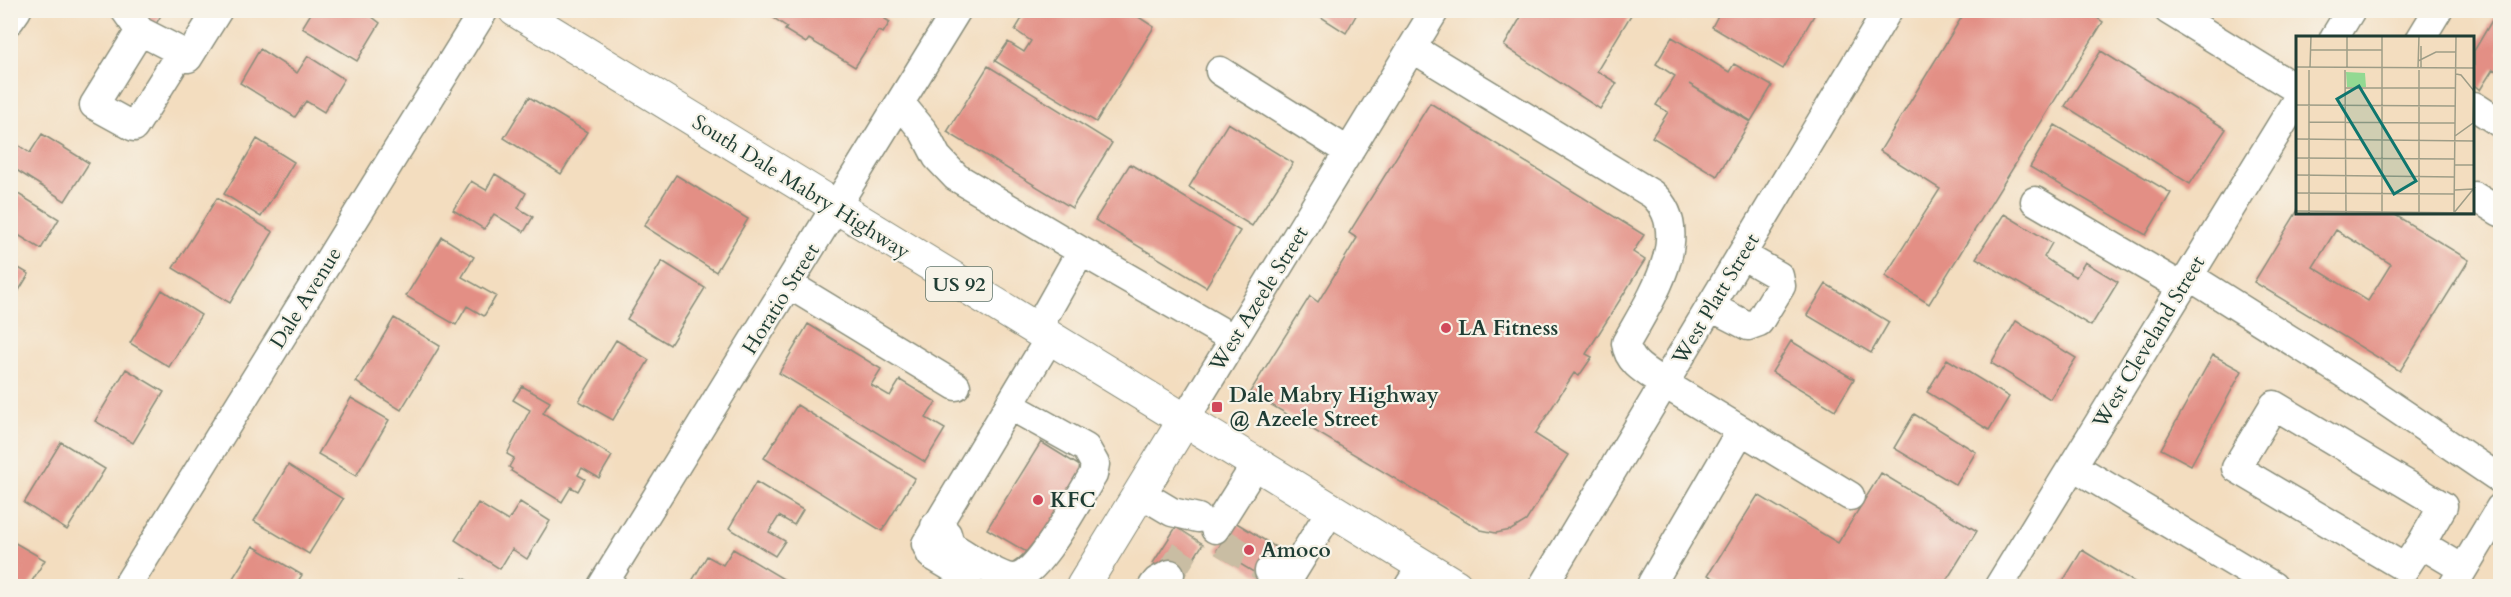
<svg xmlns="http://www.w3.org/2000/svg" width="2511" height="597" font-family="Cardo,serif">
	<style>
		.building { fill: #e38f85; fill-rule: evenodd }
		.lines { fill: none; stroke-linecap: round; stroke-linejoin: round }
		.minor-tunnel { stroke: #c9bda3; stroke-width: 28; stroke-dasharray: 28 14; stroke-linecap: butt }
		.minor-casing { stroke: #898d7a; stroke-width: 31 }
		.major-casing { stroke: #898d7a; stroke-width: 35 }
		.minor { stroke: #fff; stroke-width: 28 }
		.major { stroke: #fff; stroke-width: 33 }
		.poi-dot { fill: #d1495b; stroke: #f7f3e8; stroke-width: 2 }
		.labels { text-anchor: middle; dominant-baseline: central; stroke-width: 4.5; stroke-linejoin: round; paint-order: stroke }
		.shield { fill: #f7f3e8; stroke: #60746a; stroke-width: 1.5 }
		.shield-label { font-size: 20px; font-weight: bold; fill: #1f3d34 }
		.street-label { font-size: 21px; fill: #1f3d34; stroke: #f7f3e8 }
		.poi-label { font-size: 21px; font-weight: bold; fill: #1f3d34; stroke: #f7f3e8; text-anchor: start }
		.inset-road { fill: none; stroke: #9e9d87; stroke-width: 1.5 }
		.view { fill: #0f766e; fill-opacity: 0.15; stroke: #0f766e; stroke-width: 3 }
		.inset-edge { fill: none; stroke: #1f3d34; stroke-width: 3 }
	</style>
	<rect width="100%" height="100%" fill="#f7f3e8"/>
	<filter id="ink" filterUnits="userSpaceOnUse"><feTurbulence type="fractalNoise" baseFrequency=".0167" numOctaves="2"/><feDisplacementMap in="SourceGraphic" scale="12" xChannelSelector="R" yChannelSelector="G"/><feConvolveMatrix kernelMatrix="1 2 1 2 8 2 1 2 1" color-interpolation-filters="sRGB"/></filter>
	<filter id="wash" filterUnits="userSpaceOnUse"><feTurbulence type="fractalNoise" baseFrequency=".008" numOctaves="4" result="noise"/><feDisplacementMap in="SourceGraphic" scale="24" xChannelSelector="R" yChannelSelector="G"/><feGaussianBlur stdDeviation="1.35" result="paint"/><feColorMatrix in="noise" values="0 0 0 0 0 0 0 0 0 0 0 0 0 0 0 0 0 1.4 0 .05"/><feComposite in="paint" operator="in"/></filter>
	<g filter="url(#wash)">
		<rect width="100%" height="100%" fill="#f3ddbf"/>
		<g id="blocks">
			<path class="building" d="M142,10H164L152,31Z
				M181,10H204L195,19Z
				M313,10H363L380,23L357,61L302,28Z
				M762,10H890L885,19L890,22L883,33L878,31L855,67L809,39L806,43L785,30L787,27Z
				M1027,10H1128L1154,27L1096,122L995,61L1008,42L1024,52L1031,41L1015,30Z
				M1310,10H1359L1346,33Z
				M1525,10H1634L1597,71L1617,83L1600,109L1504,46Z
				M1721,10H1817L1783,69L1712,27Z
				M1966,10H2085L2103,22L1929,304L1885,276L1940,189L1880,151Z
				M2498,10H2500V73L2493,69L2480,90L2474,85V51Z
				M1672,37L1729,72L1734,64L1772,86L1751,121L1689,84L1750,122L1717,176L1652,137L1668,112L1656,105L1675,76L1656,64Z
				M260,49L297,73L308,56L344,79L324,112L306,101L295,117L240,83Z
				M2101,51L2226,129L2190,184L2065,106Z
				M988,66L1112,143L1072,208L947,132Z
				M529,97L587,132L561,174L504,138Z
				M1430,103L1644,235L1633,252L1645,260L1586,354L1592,357L1579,376L1574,373L1535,434L1568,455L1526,521L1511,530L1496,533L1481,530L1250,392L1310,296L1318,302L1357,238L1349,233Z
				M1228,123L1293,163L1252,226L1189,187Z
				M2055,125L2171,193L2146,235L2030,167Z
				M42,134L89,163L65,201L10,166V149L15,143L30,153Z
				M257,139L294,162L261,217L224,194Z
				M1130,164L1240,231L1206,287L1095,220Z
				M495,174L526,193L518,208L533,217L524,232L494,214L484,229L453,210L471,181L486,190Z
				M676,175L748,219L716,272L644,226Z
				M10,189L59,219L41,249L10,230Z
				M217,198L273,232L230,303L173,268Z
				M2298,210V213H2392L2469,260L2400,371L2254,282ZM2336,230L2391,264L2368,301L2313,267Z
				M2004,214L2052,243L2044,257L2060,268L2076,277L2085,262L2118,282L2091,326L1976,258Z
				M442,237L474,257L462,277L496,296L484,316L467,306L456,325L406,296Z
				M662,261L705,288L670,345L627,319Z
				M10,263L29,274L10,305Z
				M1826,284L1889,322L1871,353L1807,315Z
				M162,290L201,315L169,367L130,343Z
				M394,318L440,346L401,410L356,382Z
				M2016,321L2076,358L2050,399L1991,363Z
				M808,324L881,369L871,385L890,396L900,380L936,402L926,418L945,429L925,462L779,373Z
				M616,340L649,360L613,420L579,401Z
				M1791,341L1854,379L1835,410L1772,372Z
				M2213,355L2242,371L2191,465L2161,449Z
				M1947,359L2009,397L1989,430L1927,392Z
				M126,369L164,392L133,443L95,421Z
				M522,386L550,402L543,413L612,456L599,478L582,468L578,475L585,479L578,491L571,487L562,502L511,471L512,469L509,467L514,458L507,454L530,410L513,400Z
				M351,398L389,420L356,476L318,454Z
				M797,405L915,478L882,531L764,458Z
				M1914,414L1976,452L1956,485L1894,448Z
				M61,442L105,469L67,530L24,503Z
				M1041,442L1088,471L1035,557L987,529Z
				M288,465L343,499L309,554L254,521Z
				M1881,473L1977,531L1943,586H1727L1708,575L1758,495L1838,543Z
				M756,482L803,510L794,525L779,516L769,532L785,541L775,556L729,528Z
				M520,502L550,521L527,559L512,549L500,569L455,540L478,503L508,521Z
				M1235,522L1282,551L1265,579L1217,550Z
				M1176,527L1203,544L1180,580L1153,563Z
				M10,540L45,560L29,586H10Z
				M253,546L302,575L295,586H228Z
				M733,549L795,586H689L707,556L723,565Z
				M2082,550L2103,563L2141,586H2060Z
				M463,578L477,586H458Z"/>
		</g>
	</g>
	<g filter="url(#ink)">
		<use href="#blocks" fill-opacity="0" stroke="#898d7a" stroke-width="1.5"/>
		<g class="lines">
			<path class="minor-tunnel" d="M1222,542L1269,571
				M1170,574L1193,538"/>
			<g class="minor-casing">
				<path id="minor" d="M125,10L140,31L181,52L134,127L94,105L140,31
					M2168,10L2298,90
					M10,20L17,10
					M2334,38L2351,10
					M2421,38L2438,10
					M1412,48L1652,194C1697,233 1648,303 1626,343C1628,364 1649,373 1665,384L1850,496
					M181,52L188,58L218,10
					M1220,71L1349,152
					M901,104L924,132L937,157L956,177L1081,251
					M2474,106L2500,123
					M2474,196L2500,212
					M2035,201L2182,287
					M2189,276L2354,380L2500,479
					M790,285L956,386
					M1711,307L1748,326L1759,322L1781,286L1779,276L1742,255
					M1036,331L1081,251L1234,339
					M1184,421L1435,10
					M2073,466L2273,586
					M1140,493L1172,512L1198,518
					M935,526L947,534L950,545C965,554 995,576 1011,578C1037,580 1079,497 1093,475L1095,464L1086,448L1009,405
					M1215,529L1256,464
					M2421,544L2405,568L2236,468L2274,405L2443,506L2421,544L2463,569
					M1269,571L1286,572L1291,575L1331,510
					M968,577L931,555L926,544L1049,339
					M127,586L484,10
					M602,586L957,10
					M1153,586L1157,581L1170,574
					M1409,586L1422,566
					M1543,586L1888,10
					M1654,586L1652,583L1741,430
					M1999,586L2298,98
					M2453,586L2500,508"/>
			</g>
			<g class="major-casing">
				<path id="major" d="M515,10L1456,586
					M1083,586L1184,421"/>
			</g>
			<use href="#minor" class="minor"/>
			<use href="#major" class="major"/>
		</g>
	</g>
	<g class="poi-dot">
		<circle cx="1446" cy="328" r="6"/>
		<rect x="1211" y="401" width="12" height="12" rx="3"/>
		<circle cx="1038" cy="500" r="6"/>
		<circle cx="1249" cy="550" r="6"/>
	</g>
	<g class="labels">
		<rect class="shield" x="926" y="267" width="66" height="34" rx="4.5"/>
		<g class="shield-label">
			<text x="959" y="284">US 92</text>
		</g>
		<g class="street-label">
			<text transform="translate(801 187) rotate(32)">South Dale Mabry Highway</text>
			<text transform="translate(306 298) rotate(-58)">Dale Avenue</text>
			<text transform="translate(781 299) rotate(-58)">Horatio Street</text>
			<text transform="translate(1259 299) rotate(-58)">West Azeele Street</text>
			<text transform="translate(1716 299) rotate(-59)">West Platt Street</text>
			<text transform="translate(2149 342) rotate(-59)">West Cleveland Street</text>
		</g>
		<g class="poi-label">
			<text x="1458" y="328">LA Fitness</text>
			<text x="1229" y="395">Dale Mabry Highway<tspan x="1229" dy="24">@ Azeele Street</tspan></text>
			<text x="1050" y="500">KFC</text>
			<text x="1261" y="550">Amoco</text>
		</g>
	</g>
	<g transform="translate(2296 36)">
		<rect width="178" height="178" fill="#f3ddbf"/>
		<path d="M50,36L69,37L70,51H51Z" fill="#93d992"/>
		<path class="inset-road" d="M86,0V178M15,14H86M122,25L140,16H160M0,31L179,32M14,31L15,0M51,32V0M122,32L123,0M125,32V10M13,34V178M49,34L50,178M49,52H160M0,69L159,70M13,86L159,87M159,100L177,87L178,55L165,39L160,38M0,103L87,104M87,104L179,105M0,122L159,123M159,129H179M0,139L159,141M159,154L177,153M0,157L158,158M0,175L179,177M123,176V34M158,176L160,0M157,178L179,151"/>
		<path class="view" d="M63,50L120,145L98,158L41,63Z"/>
		<rect width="178" height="178" class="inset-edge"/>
	</g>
	<rect width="2511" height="597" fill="none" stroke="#f7f3e8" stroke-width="36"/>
</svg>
